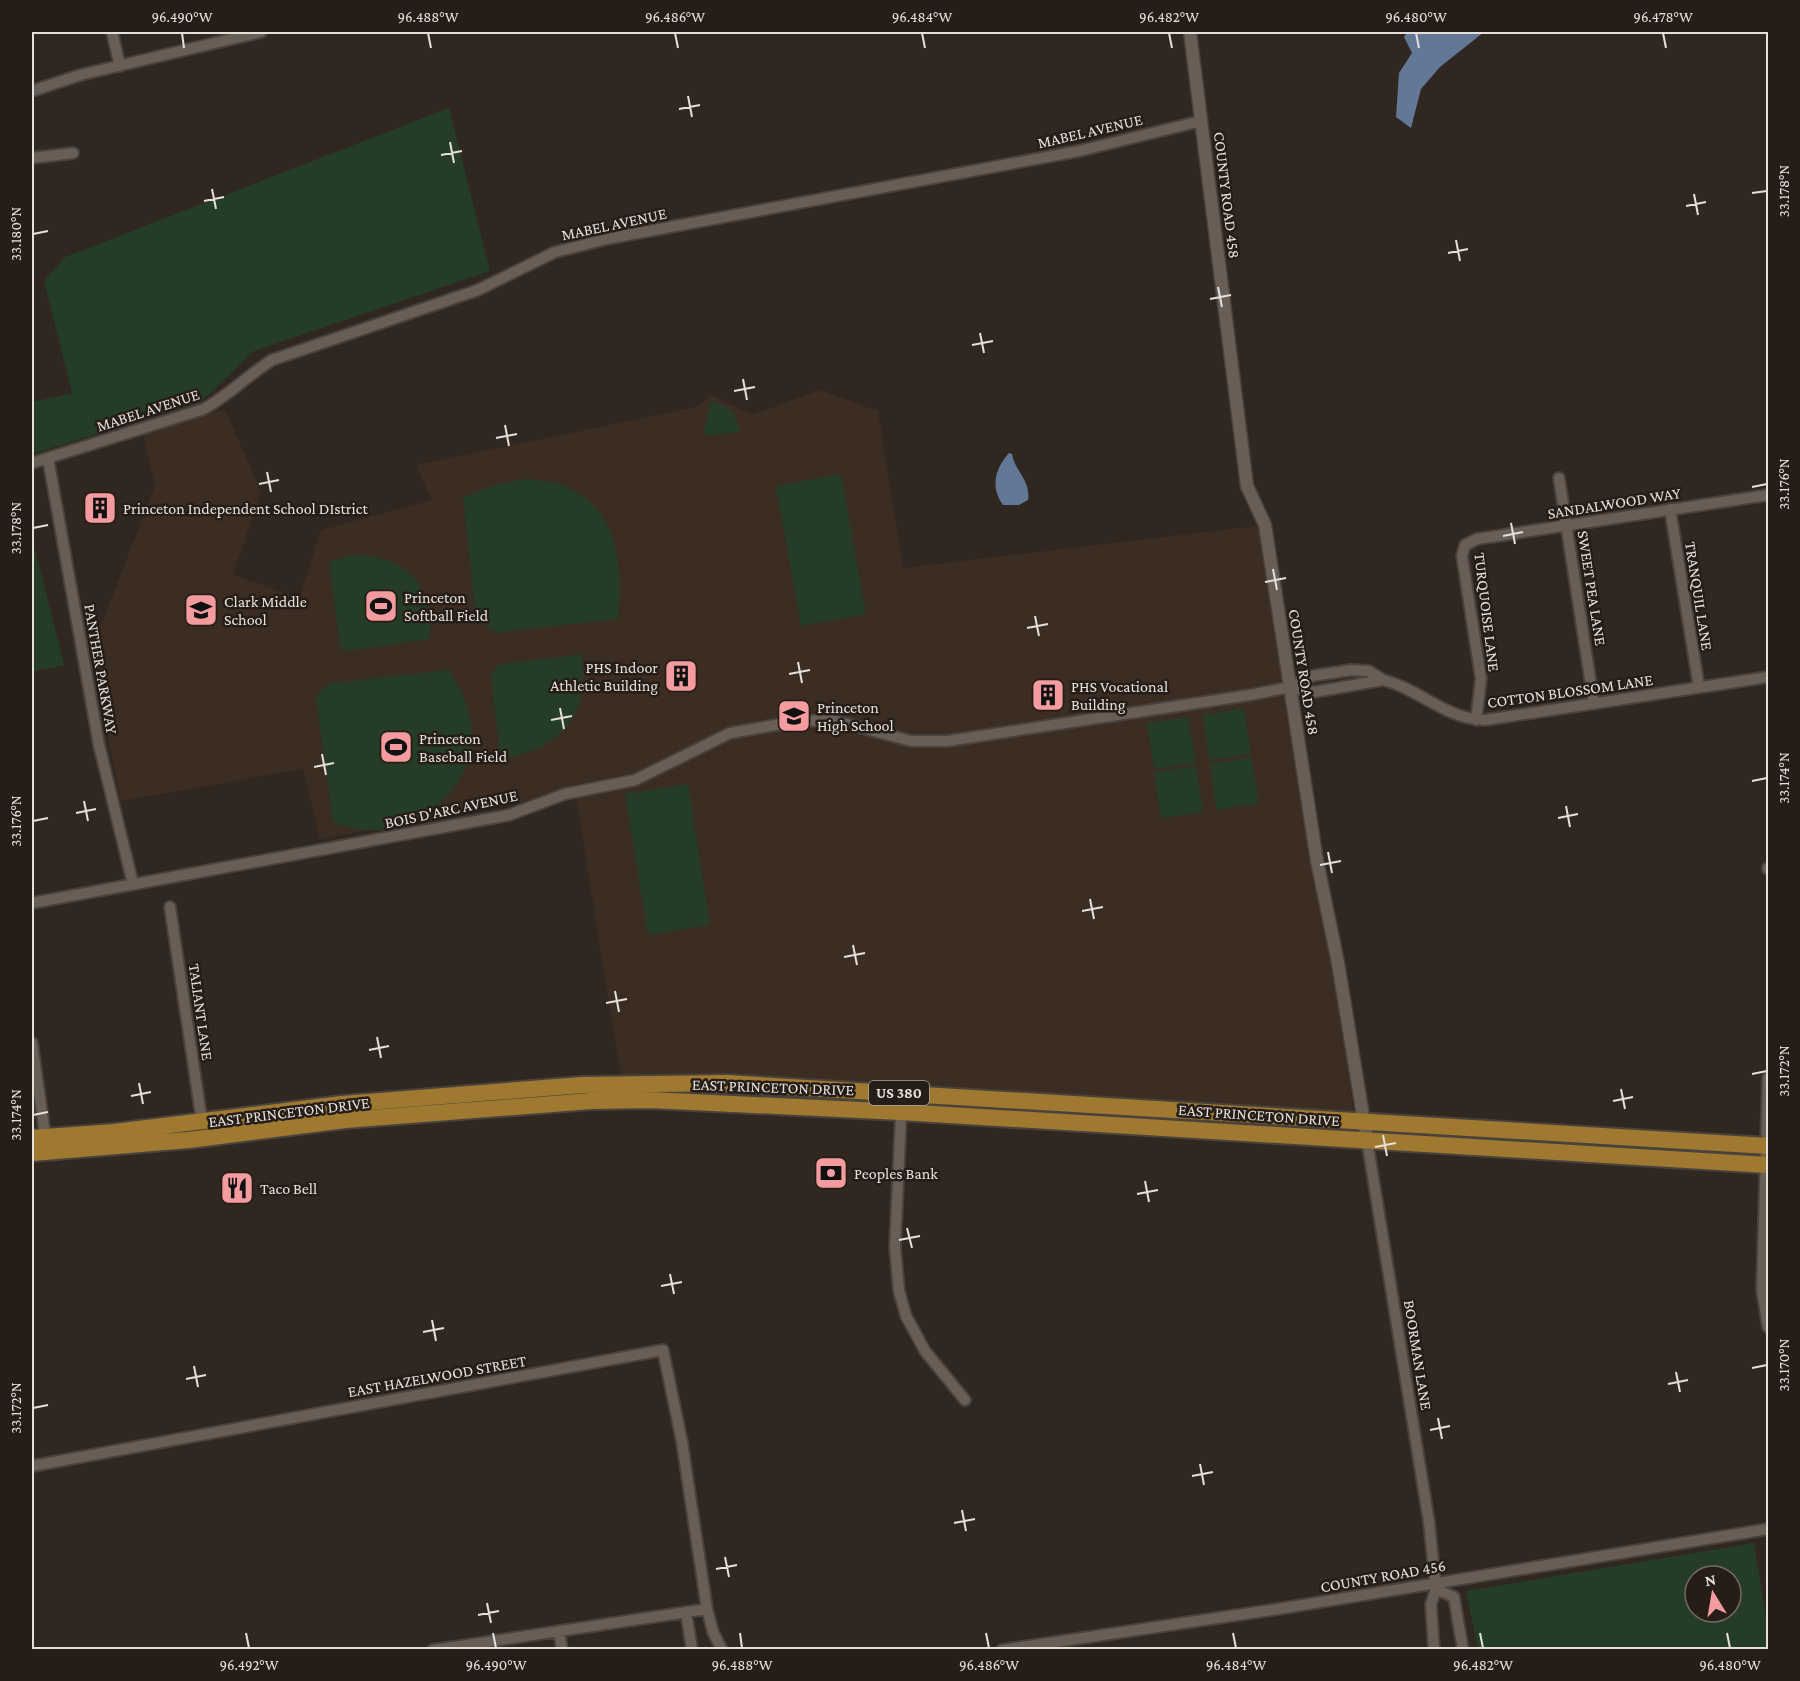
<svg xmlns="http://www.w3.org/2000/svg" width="1800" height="1681" font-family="'Crimson Pro',serif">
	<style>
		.built { fill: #3c2d23 }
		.green { fill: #253c27; fill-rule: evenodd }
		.water { fill: #627896 }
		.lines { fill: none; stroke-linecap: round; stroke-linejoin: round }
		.minor-casing { stroke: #49423c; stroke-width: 14 }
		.tertiary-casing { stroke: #49423c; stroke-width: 15 }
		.trunk-casing { stroke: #49423c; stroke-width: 20 }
		.minor { stroke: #695e56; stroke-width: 10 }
		.tertiary { stroke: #695e56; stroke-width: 12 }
		.trunk { stroke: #a07930; stroke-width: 16 }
		.ticks { fill: none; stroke: #e6e0db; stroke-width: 2 }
		.labels { text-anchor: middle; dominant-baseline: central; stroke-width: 5; stroke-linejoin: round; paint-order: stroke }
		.shield { fill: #261d17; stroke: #aca6a0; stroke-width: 1.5 }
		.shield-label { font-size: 15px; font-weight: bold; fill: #e6e0db }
		.street-label { font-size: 16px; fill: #e6e0db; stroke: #261d17 }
		.poi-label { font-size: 16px; fill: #e6e0db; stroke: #261d17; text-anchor: start }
		.neatline { fill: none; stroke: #e6e0db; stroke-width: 2 }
		.ticks-label { font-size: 15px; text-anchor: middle; fill: #e6e0db }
	</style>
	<rect width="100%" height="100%" fill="#302720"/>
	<path class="built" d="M820,390L878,411L903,568L1265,525L1331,923L1353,1111L624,1095L575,792L320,839L303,769L121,801L86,630L102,623L155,486L143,434L225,409L261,492L233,575L299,598L321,530L432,500L416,465L696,407L711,395L752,415Z"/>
	<path class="green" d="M449,108L490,271L254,351L201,402L32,454V402L72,393L44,281L65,257Z
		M711,401C728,406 737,413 740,432L707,435L704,432Z
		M841,474L866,614L801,626L776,486Z
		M529,479C540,481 555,481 565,486C621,511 622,567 618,619L496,633L476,617L463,497L497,484Z
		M35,549L64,665L32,672V550Z
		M350,555C406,555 434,584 430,639L348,651L340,648L329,562Z
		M582,654C590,716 561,751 500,758L491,674L500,664Z
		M449,670C460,689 470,706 472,729C475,786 420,836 364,830C354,829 343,825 333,822L316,698L322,689L331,683Z
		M1244,708L1251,754L1209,760L1203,715Z
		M1188,717L1196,763L1154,769L1147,723Z
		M1251,757L1259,803L1216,810L1210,764Z
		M1196,766L1203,812L1161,818L1154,772Z
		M688,784L710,925L648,935L625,794Z
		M1754,1543L1768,1629V1649H1478L1466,1591ZM1695,1576H1731V1612H1695Z"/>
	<path class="water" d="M1407,32H1484L1440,67L1421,89L1411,128L1396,117L1399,73L1412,53L1404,37Z
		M1009,453L1012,454C1015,472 1031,480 1028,500L1019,505H1003C990,487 995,469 1009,453Z"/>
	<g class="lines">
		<g class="minor-casing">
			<path id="minor" d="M112,32L120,66
				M32,91L80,75L261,32
				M32,158L73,153
				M48,458L99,745L133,884
				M32,463L204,409C229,395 248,375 272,360L478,290L555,252L611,238L1079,151L1201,121
				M1559,478L1594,704
				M1670,509L1699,687
				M1383,680C1420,689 1445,719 1485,720L1768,677
				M1476,720L1481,679L1462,556L1465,545L1477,539L1768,495
				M1768,868V869
				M32,903L509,815L565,794L635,780L730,733L799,721L832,720L911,741H947L1250,695L1290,687L1312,676L1351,670L1369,671L1383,680L1314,692L1290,687
				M170,907L202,1122
				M32,1043L46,1141
				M1768,1078L1762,1290L1768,1327
				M902,1093L895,1247L899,1291L906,1316L925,1351L965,1400
				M1367,1140L1429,1522L1436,1589L1431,1604L1434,1650
				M32,1466L663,1350L682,1442L707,1609L713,1632L722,1650
				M1436,1589L1454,1597L1463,1650
				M686,1612L692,1650
				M559,1631L562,1650
				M433,1650L707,1609
				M1002,1650L1278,1609L1768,1529"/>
		</g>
		<g class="tertiary-casing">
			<path id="tertiary" d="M1190,32L1247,486L1265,525L1317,861L1338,963L1367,1140"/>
		</g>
		<g class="trunk-casing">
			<path id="trunk" d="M32,1138L114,1132L342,1104L582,1085L726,1083L1768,1146
				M32,1153L189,1140L345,1120L591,1101L650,1100L901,1112L1768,1165"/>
		</g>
		<use href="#minor" class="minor"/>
		<use href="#tertiary" class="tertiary"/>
		<use href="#trunk" class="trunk"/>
	</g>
	<path class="ticks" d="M182,33L184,48M428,33L431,48M675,33L678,48M922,33L925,48M1169,33L1172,48M1416,33L1419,48M1663,33L1666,48M688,96L692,117M679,109L700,105M450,142L454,163M441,155L462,151M212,189L216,209M1752,193L1767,191M1694,194L1698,215M204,201L224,197M1686,206L1706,202M33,234L48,231M1456,240L1460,261M1448,253L1468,249M1218,287L1222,307M1210,299L1231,295M980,333L984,353M972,345L993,341M743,379L747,400M734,391L755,387M505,425L509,446M496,438L517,434M267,472L271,492M259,484L279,480M1752,487L1767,484M1511,523L1515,544M33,528L48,525M1503,536L1523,532M1273,569L1277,590M1265,582L1286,578M1035,616L1039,636M1027,628L1048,624M798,662L802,683M789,674L810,670M560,708L564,729M551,720L572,716M322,754L326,775M314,767L334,763M1752,781L1767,778M84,801L88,821M1566,806L1570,827M76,813L96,809M1558,818L1578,814M33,821L48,818M1328,852L1332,873M1320,865L1341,861M1090,899L1094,919M1082,911L1103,907M853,945L857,965M844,957L865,953M615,991L619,1012M606,1003L627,999M377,1037L381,1058M369,1050L389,1046M1752,1074L1767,1071M139,1083L143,1104M1621,1089L1625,1109M131,1096L151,1092M1613,1101L1633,1097M33,1115L48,1112M1383,1135L1387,1156M1375,1147L1396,1143M1145,1181L1149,1202M1137,1194L1158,1190M907,1228L912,1248M899,1240L920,1236M670,1274L674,1294M661,1286L682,1282M432,1320L436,1341M423,1332L444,1328M194,1366L198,1387M1752,1368L1767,1365M1676,1372L1680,1392M186,1379L206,1375M1668,1384L1688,1380M33,1408L48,1405M1438,1418L1442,1439M1430,1430L1450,1426M1200,1464L1204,1485M1192,1476L1213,1472M962,1510L966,1531M954,1523L975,1519M725,1557L729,1577M716,1569L737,1565M487,1603L491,1623M478,1615L499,1611M246,1633L249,1648M493,1633L496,1648M740,1633L742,1648M986,1633L989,1648M1233,1633L1236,1648M1480,1633L1483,1648M1727,1633L1730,1648"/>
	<defs>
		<g id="building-square" transform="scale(1.725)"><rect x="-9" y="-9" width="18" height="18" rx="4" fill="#f49b9f" stroke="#261d17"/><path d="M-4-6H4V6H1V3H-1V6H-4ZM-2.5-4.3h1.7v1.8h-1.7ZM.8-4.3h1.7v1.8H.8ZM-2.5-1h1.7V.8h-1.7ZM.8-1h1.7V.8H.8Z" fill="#111"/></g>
		<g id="stadium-square" transform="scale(1.725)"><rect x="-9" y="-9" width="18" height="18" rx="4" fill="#f49b9f" stroke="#261d17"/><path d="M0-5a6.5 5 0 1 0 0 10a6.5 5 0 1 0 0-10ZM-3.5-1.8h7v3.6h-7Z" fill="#111"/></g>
		<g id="school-square" transform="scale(1.725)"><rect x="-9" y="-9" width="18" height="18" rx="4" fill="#f49b9f" stroke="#261d17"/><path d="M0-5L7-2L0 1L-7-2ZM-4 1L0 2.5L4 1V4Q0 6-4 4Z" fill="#111"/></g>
		<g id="bank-square" transform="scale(1.725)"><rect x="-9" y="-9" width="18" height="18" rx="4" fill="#f49b9f" stroke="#261d17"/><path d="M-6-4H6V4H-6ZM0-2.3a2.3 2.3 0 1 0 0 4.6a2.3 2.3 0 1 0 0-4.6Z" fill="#111"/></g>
		<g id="restaurant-square" transform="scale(1.725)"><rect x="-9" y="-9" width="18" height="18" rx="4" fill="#f49b9f" stroke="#261d17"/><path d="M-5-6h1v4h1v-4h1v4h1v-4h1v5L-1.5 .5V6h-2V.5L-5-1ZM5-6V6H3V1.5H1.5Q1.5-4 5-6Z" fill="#111"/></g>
	</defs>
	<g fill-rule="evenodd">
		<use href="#building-square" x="100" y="508"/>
		<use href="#stadium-square" x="381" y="606"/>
		<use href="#school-square" x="201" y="610"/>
		<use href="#building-square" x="681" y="676"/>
		<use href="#building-square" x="1048" y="695"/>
		<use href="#school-square" x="794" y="716"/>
		<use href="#stadium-square" x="396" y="747"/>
		<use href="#bank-square" x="831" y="1173"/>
		<use href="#restaurant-square" x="237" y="1188"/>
	</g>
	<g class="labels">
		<rect class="shield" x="869" y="1081" width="60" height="24" rx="4.5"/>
		<g class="shield-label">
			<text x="899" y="1093">US 380</text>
		</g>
		<g class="street-label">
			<text transform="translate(1090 131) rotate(-13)">MABEL AVENUE</text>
			<text transform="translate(1227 195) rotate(83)">COUNTY ROAD 458</text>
			<text transform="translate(614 224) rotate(-12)">MABEL AVENUE</text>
			<text transform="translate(148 410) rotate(-18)">MABEL AVENUE</text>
			<text transform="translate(1614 503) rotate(-9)">SANDALWOOD WAY</text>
			<text transform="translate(1592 588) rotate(81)">SWEET PEA LANE</text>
			<text transform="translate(1699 596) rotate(81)">TRANQUIL LANE</text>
			<text transform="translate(1487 612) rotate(83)">TURQUOISE LANE</text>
			<text transform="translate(101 669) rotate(80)">PANTHER PARKWAY</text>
			<text transform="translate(1304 672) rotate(81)">COUNTY ROAD 458</text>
			<text transform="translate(1570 691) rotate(-8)">COTTON BLOSSOM LANE</text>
			<text transform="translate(451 809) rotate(-12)">BOIS D'ARC AVENUE</text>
			<text transform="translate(201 1012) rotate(82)">TALIANT LANE</text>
			<text transform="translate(773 1087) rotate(2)">EAST PRINCETON DRIVE</text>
			<text transform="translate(289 1112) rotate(-7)">EAST PRINCETON DRIVE</text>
			<text transform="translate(1259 1115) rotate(4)">EAST PRINCETON DRIVE</text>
			<text transform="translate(1418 1355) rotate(81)">BOORMAN LANE</text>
			<text transform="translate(437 1376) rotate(-10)">EAST HAZELWOOD STREET</text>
			<text transform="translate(1383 1576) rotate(-10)">COUNTY ROAD 456</text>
		</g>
		<g class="poi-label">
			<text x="123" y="508">Princeton Independent School DIstrict</text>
			<text x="404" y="597">Princeton<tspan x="404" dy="18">Softball Field</tspan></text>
			<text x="224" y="601">Clark Middle<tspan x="224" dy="18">School</tspan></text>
			<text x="658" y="667" text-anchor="end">PHS Indoor<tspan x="658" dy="18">Athletic Building</tspan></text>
			<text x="1071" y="686">PHS Vocational<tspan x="1071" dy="18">Building</tspan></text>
			<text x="817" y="707">Princeton<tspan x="817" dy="18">High School</tspan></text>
			<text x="419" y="738">Princeton<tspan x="419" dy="18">Baseball Field</tspan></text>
			<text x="854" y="1173">Peoples Bank</text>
			<text x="260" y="1188">Taco Bell</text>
		</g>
	</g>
	<rect width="1800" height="1681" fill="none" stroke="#261d17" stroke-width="66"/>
	<g transform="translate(1713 1594) rotate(349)"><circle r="28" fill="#261d17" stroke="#736b65" stroke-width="1.5"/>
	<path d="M0-4.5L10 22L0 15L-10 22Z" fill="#f49b9f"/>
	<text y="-9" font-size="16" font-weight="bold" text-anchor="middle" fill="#e6e0db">N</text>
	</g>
	<rect x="33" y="33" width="1734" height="1615" class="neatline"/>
	<g class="ticks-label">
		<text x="182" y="22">96.490°W</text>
		<text x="428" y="22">96.488°W</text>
		<text x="675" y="22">96.486°W</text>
		<text x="922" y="22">96.484°W</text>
		<text x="1169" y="22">96.482°W</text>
		<text x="1416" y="22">96.480°W</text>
		<text x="1663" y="22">96.478°W</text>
		<text transform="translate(1784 191) rotate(-90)" y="5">33.178°N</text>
		<text transform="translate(16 234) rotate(-90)" y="5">33.180°N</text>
		<text transform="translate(1784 484) rotate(-90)" y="5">33.176°N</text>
		<text transform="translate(16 528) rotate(-90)" y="5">33.178°N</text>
		<text transform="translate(1784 778) rotate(-90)" y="5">33.174°N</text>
		<text transform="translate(16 821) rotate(-90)" y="5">33.176°N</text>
		<text transform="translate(1784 1071) rotate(-90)" y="5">33.172°N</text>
		<text transform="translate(16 1115) rotate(-90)" y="5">33.174°N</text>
		<text transform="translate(1784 1365) rotate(-90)" y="5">33.170°N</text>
		<text transform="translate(16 1408) rotate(-90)" y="5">33.172°N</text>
		<text x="249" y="1670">96.492°W</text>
		<text x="496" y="1670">96.490°W</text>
		<text x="742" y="1670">96.488°W</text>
		<text x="989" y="1670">96.486°W</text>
		<text x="1236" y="1670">96.484°W</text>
		<text x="1483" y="1670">96.482°W</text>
		<text x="1730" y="1670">96.480°W</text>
	</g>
</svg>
